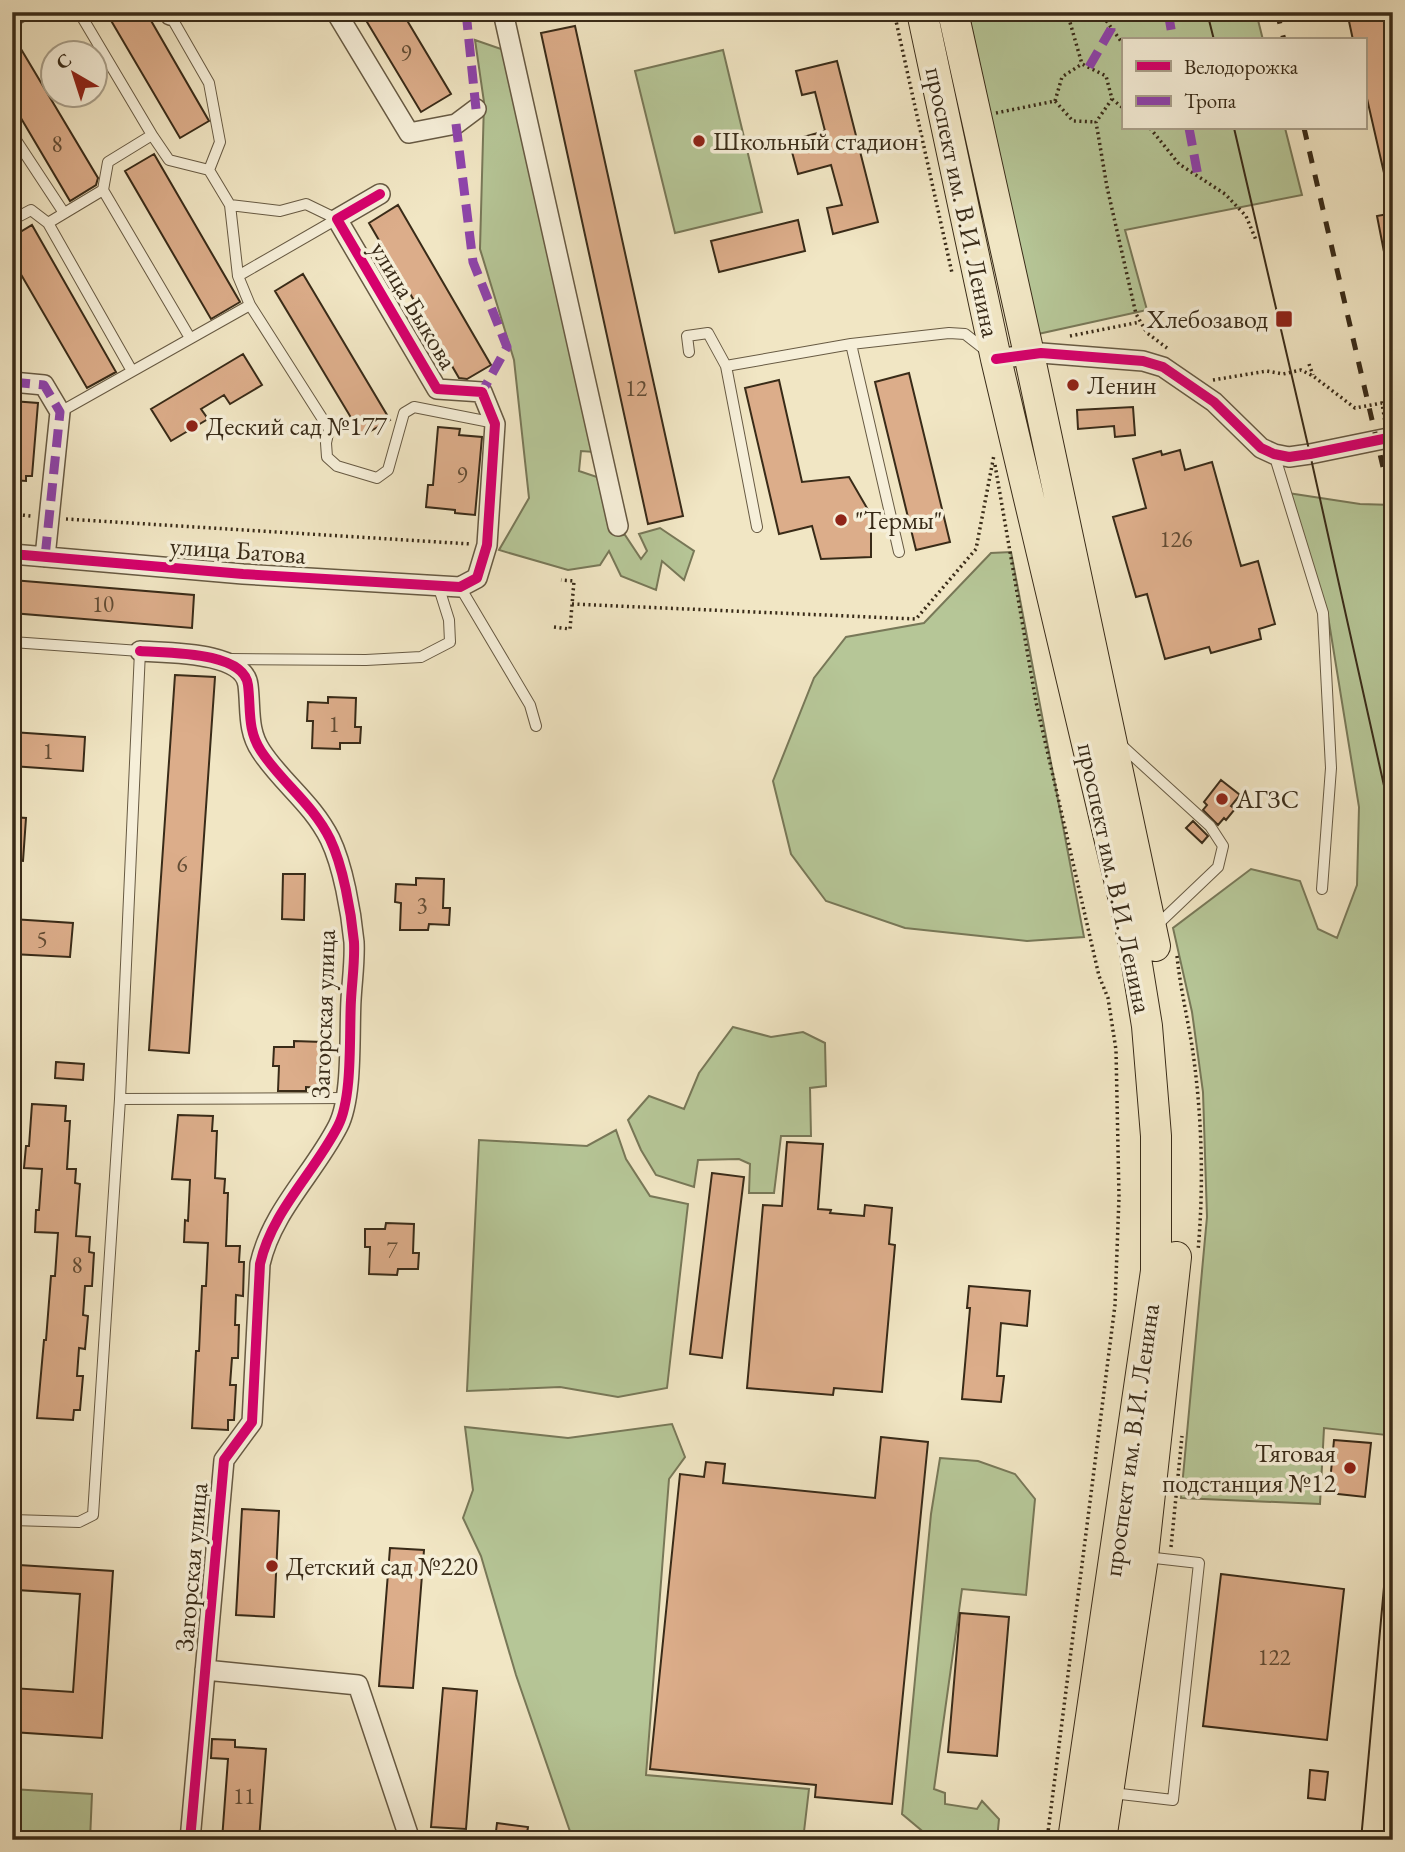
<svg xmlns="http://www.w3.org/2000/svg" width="1405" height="1852" font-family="'EB Garamond',serif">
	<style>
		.green { fill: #b6c697; stroke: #787858; stroke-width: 2 }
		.building { fill: #dcad8a; stroke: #392b18; stroke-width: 2 }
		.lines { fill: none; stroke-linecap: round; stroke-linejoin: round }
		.lane-casing { stroke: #675a43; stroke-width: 12 }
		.street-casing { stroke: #675a43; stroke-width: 22 }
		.primary-casing { stroke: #392b18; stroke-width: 32 }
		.path { stroke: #392b18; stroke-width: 3.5; stroke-dasharray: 2 3.5; stroke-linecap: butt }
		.lane { stroke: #f6efd9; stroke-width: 10 }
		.street { stroke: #f6efd9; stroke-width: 19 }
		.primary { stroke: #f1e6c4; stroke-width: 30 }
		.tram { stroke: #392b18; stroke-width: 2 }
		.rail { stroke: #392b18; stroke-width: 5; stroke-dasharray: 12 12; stroke-linecap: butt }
		.quiet { stroke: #8e44ad; stroke-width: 9; stroke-dasharray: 18 9; stroke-linecap: butt }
		.cycleway-casing { stroke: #f6efd9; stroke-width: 15 }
		.cycleway { stroke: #d6006c; stroke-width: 10 }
		.poi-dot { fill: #8f2418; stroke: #f6efd9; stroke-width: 2.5 }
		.labels { text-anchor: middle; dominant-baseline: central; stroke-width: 7; stroke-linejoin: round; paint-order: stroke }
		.number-label { font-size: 23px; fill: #624c34 }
		.poi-label { font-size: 26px; fill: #392b18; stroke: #f6efd9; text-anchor: start }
		.street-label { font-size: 26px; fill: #392b18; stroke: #f6efd9 }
	</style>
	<rect width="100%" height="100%" fill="#f1e6c4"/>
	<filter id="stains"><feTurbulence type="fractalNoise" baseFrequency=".00286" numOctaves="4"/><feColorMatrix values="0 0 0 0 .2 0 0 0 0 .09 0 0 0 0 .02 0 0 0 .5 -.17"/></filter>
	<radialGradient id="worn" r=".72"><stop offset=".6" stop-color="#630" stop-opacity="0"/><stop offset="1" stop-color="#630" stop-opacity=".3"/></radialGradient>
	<path class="green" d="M968,12H1256L1263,40H1123V128H1285L1302,195L1125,230L1147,310L1038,334Z
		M475,40L504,50L594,452L581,451L579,471L597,477L612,533L625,535L641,559L647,551L639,534L660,528L694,551L684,580L662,561L656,590L621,576L609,551L600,565L568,570L499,550L529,498L514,360L480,249L484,102Z
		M723,50L762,212L675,233L635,71Z
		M1288,493L1360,504L1393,505V1344L1386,1435L1324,1428L1320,1504L1181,1498L1207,1217L1203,1092L1192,1012L1173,928L1251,869L1300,881L1318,929L1337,938L1357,885L1359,807L1328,616Z
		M1011,552L1084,937L1027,941L905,928L826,901L791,854L773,781L814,678L846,637L924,623L991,553Z
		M733,1027L771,1037L803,1032L825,1043L826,1086L810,1088L811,1136H781L774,1193H749L750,1164L739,1159L698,1160L694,1187L656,1175L641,1150L628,1120L649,1096L684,1109L699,1073Z
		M616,1130L626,1159L650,1196L688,1204L667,1388L618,1397L560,1387L467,1391L479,1140L587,1146Z
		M672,1424L685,1457L669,1479L646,1775L809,1789L803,1840H573L516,1675L481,1556L463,1518L473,1490L465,1427L568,1438Z
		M940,1458L978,1461L1015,1474L1035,1499L1026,1595L962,1589L934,1789L945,1793V1804L977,1809L982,1801L999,1819L997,1840H933L902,1814L931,1514Z
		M190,1592L203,1593L201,1615L187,1614Z
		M12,1789L92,1794L90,1840H12Z"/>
	<path class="building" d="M106,12H146L209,121L180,138Z
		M361,12H402L451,94L421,112Z
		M1347,12H1393V186H1387L1365,90V40H1353Z
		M575,26L683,516L648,524L541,33Z
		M12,34L98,178L96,185L70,201L12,103Z
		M837,61L878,222L833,234L827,208L842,205L831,165L798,174L789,141L825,131L815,92L802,95L796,71Z
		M154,154L240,302L211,319L125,171Z
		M398,205L491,365L467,379L459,378L369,223Z
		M1393,213V261L1386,262L1377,216Z
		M798,220L805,251L719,272L711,241Z
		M32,225L116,372L87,388L12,259V237Z
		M303,274L390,420L362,436L275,291Z
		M243,354L262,385L230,404L224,395L201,409L208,419L171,441L151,409Z
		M909,373L950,542L916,550L875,382Z
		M779,380L802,482L849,477L871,515V557L821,559L812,526L779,534L745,388Z
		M12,401L38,403L32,476H26V481L12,480Z
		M1133,407L1135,435L1115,437L1114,426L1078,429L1077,410Z
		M438,427L460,429L459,435L482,437L475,515L455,513V510L426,507L428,485H433Z
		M1180,450L1185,470L1212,462L1241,566L1258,561L1275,624L1259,629L1261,639L1211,653L1209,647L1165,659L1147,594L1136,597L1113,517L1146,508L1133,459L1161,451L1162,455Z
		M12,580L194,595L192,628L12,613Z
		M175,675L215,677L189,1053L149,1050Z
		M328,697L356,698L355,727H361L360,743H340V749L312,748L313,721H307L308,702L328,703Z
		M12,732L85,737L83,771L12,766Z
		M1221,780L1240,795L1231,806L1235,809L1226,820L1224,818L1218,825L1203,810L1207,805L1204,802Z
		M12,817L26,818L23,861L12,860Z
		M1193,821L1208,836L1202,843L1186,828Z
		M283,874H305L304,920L282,919Z
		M416,878L444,879L443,908H450L449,925L429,924L428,930H400L401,903L395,902L396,884L416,885Z
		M12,919L73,923L70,957L12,954Z
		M294,1041L322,1042L321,1071H327L326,1088L306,1087V1091H278L279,1066H273L274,1047H294Z
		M56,1062L84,1064L83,1080L55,1078Z
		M32,1104L66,1106L65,1121H70L67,1169H76L75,1183L80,1184L76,1236L90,1237L89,1252L94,1253L92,1286H85L83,1315L88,1316L85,1349L79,1348L77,1376H83L80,1410H74L73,1420L37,1418L44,1340H46L51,1276H55L58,1233L35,1232L36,1210H39L42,1169L24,1168L26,1146H29Z
		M178,1115L213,1116L212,1131H217L215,1178L225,1179L224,1193H228L226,1246H240L239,1262H244L243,1296L236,1295L235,1325H239L238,1358H232L230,1385H236L234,1420H228V1430L192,1428L196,1351H199L202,1286H206L208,1243L184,1242L185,1220L188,1221L190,1180L172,1179Z
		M787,1142L823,1144L818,1209L831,1210L830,1213L864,1216L865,1205L892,1208L889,1244L895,1245L882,1392L834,1388L833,1395L747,1388L763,1205L782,1206Z
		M712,1173L744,1177L722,1358L690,1354Z
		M386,1223L414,1224L413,1253H419L418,1269H398L397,1275L369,1274L370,1247H365V1229H385Z
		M969,1286L1030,1291L1027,1326L1001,1323L997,1376H1004L1001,1402L962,1399L970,1308H967Z
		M881,1437L928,1442L892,1804L815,1797L816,1785L650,1769L680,1474L704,1477L706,1462L725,1464L723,1483L875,1498Z
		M1334,1440L1371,1443L1365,1497L1329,1493Z
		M242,1509L279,1511L274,1617L236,1615Z
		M390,1548L424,1550L413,1688L379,1686Z
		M19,1565L113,1571L102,1738L12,1732V1688L73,1692L80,1594L17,1590Z
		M1221,1574L1344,1589L1327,1740L1203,1726Z
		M960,1613L1009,1617L997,1756L948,1752Z
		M443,1688L477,1691L466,1829L431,1827Z
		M212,1739L235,1740V1747L266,1749L259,1840H222L228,1759L211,1758Z
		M1310,1770L1328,1772L1325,1800L1308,1798Z
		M497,1823L528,1827L526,1840H495Z"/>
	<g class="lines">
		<g class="lane-casing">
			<path id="lane" d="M170,15L209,83L220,142L209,170
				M12,134L64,213
				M152,135L169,160L209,170L230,205L238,276
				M103,190L190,338
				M230,205L280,211L306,204L337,219
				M12,220L31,210L48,223L103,190L108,162L152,135L79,12
				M48,223L132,371
				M250,305L329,429L326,443L327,457L337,466L377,478L388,470L404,413L414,407L495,423
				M851,344L899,552
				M689,352L687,336L708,333L726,366
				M60,412L250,305L238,276L337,219
				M1274,454L1323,613L1331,768L1322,889
				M757,527L726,366L851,344L949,333L965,334L988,352
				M460,587L530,705L536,726
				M12,642L140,651L120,1099L93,1515L79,1522L12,1520
				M230,659L366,660L421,657L450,642L449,620L438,585
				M1120,744L1210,826L1223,846L1218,867L1155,927
				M120,1099L346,1098
				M1112,1793L1173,1800L1199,1563L1146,1557"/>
		</g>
		<g class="street-casing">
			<path id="street" d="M168,12L170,15L175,12
				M336,12L409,133L456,124L476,109
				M503,12L618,526
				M12,17L20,12
				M996,359L1041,353L1143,361L1163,367L1214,402L1261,448L1274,454L1289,457L1310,454L1393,437
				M12,382L44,385L60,412L45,557
				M12,554L243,574L460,587L477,578L487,545L495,424L482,392L437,389L337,219L380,194
				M140,651C166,653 244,651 248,685C251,709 247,730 261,751C282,783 312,803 330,839C343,866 351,911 354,942C355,961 352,981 351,1000C349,1034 353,1097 338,1126C314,1173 272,1211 260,1264L252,1422L224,1460L190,1840
				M205,1670L358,1685L410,1840"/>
		</g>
		<g class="primary-casing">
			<path id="primary" d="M922,12L996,359L1132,934L1147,1026L1156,1136V1271L1073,1840
				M953,12L1029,354L1155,946
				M1101,1840L1143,1557L1176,1257"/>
		</g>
		<path class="path" d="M894,12L952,273
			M1067,12L1082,64L1106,76L1112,99L1096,122L1107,187L1136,314L1147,333L1167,348
			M1100,12L1123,44
			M1112,99L1123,108
			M1055,101L1062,77L1082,64
			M996,113L1055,101L1073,121L1096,122
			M1150,128L1179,164L1225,194L1246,216L1256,240
			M1070,336L1140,322
			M1309,364L1313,375
			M1213,380L1267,371L1283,374L1301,370L1313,376L1355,408L1382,403L1385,422
			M995,465L1036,702L1099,976L1108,998L1116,1050L1119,1197L1115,1305L1047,1840
			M12,514L31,516
			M66,519L471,544
			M572,604L916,619L976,549L994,455
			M554,627L570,629L574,581L561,580
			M1177,956C1180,986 1187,1016 1192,1046C1202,1113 1204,1184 1198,1251
			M1171,1547L1182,1436"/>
		<use href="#lane" class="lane"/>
		<use href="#street" class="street"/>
		<use href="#primary" class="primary"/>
		<path class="tram" d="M1207,12L1214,40
			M1234,128L1310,454L1393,826
			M1361,1840L1393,1488"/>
		<path class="rail" d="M1277,12L1284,40
			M1304,128L1393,510"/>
		<path class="quiet" d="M466,12L476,109
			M1168,12L1173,40
			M1089,67L1111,29L1112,12
			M456,124L473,262L507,347L482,392
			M1189,128L1198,176
			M12,382L44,385L60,412L45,557"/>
		<g class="cycleway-casing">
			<path id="cycleway" d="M996,359L1041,353L1143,361L1163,367L1214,402L1261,448L1274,454L1289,457L1310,454L1393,437
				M12,554L243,574L460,587L477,578L487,545L495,424L482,392L437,389L337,219L380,194
				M140,651C166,653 244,651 248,685C251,709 247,730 261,751C282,783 312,803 330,839C343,866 351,911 354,942C355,961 352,981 351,1000C349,1034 353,1097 338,1126C314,1173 272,1211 260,1264L252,1422L224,1460L190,1840"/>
		</g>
		<use href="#cycleway" class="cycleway"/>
	</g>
	<g class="poi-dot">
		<circle cx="699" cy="141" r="7"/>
		<rect x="1275" y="310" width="18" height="18" rx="3.5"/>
		<circle cx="1073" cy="385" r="7"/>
		<circle cx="192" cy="426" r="7"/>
		<circle cx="841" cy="520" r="7"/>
		<circle cx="1222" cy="799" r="7"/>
		<circle cx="1350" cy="1468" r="7"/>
		<circle cx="272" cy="1566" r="7"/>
	</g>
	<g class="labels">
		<g class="number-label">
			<text x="406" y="53">9</text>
			<text x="57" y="144">8</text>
			<text x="636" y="388">12</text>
			<text x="462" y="475">9</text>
			<text x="1176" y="539">126</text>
			<text x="103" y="604">10</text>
			<text x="334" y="724">1</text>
			<text x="48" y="751">1</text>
			<text x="182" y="864">6</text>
			<text x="422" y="905">3</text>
			<text x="42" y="939">5</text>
			<text x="392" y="1250">7</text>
			<text x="77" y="1265">8</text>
			<text x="1274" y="1657">122</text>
			<text x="244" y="1796">11</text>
		</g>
		<g class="poi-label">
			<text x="713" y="141">Школьный стадион</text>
			<text x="1268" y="319" text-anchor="end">Хлебозавод</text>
			<text x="1087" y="385">Ленин</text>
			<text x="206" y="426">Деский сад №177</text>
			<text x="855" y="520">"Термы"</text>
			<text x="1236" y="799">АГЗС</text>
			<text x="1336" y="1453" text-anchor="end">Тяговая<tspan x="1336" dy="30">подстанция №12</tspan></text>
			<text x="286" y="1566">Детский сад №220</text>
		</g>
		<g class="street-label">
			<text transform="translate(963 202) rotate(78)">проспект им. В.И. Ленина</text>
			<text transform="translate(414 305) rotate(59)">улица Быкова</text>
			<text transform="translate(238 550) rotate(4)">улица Батова</text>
			<text transform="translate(1115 878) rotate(78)">проспект им. В.И. Ленина</text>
			<text transform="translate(323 1014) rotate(-88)">Загорская улица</text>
			<text transform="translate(1131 1440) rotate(-82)">проспект им. В.И. Ленина</text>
			<text transform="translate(191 1567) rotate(-85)">Загорская улица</text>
		</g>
	</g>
	<rect width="1405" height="1852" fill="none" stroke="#f1e6c4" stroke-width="42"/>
	<rect x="14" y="14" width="1377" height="1824" fill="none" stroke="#392b18" stroke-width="3.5"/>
	<rect x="21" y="21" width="1363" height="1810" fill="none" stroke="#392b18" stroke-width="2"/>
	<rect x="1122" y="38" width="245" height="91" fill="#f6efd9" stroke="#aaa18c" stroke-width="2"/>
	<rect x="1136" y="61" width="35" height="10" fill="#d6006c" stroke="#aaa18c" stroke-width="2"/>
	<text x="1184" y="74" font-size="21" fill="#392b18">Велодорожка</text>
	<rect x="1136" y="96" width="35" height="10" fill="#8e44ad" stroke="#aaa18c" stroke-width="2"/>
	<text x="1184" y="108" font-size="21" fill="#392b18">Тропа</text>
	<g transform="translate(74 74) rotate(321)"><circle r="33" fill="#f6efd9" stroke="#aaa18c" stroke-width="2"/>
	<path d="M0-5L12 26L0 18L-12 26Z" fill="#8f2418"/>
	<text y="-10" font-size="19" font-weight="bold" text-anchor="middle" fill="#392b18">С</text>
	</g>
	<rect width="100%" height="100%" filter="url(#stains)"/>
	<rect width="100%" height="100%" fill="url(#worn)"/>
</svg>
